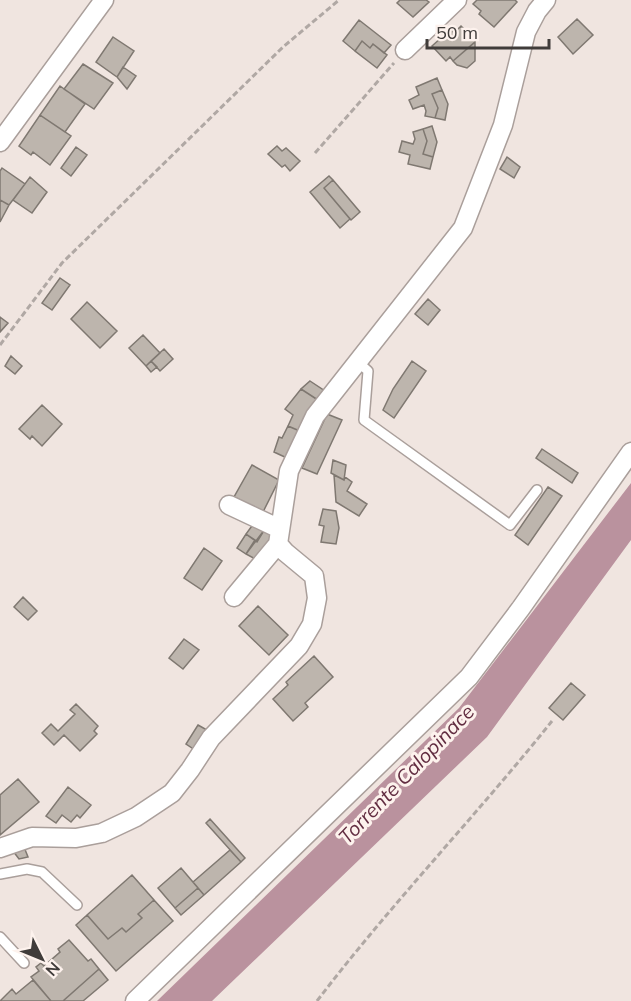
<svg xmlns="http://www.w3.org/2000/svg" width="631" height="1001" font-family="Mulish,sans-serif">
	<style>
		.water { fill: #ba929e }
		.building { fill: #bdb5ad; stroke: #7f7871; stroke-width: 1.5 }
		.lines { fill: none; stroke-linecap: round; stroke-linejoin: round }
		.lane-casing { stroke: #aa9f9b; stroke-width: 12 }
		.street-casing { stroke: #aa9f9b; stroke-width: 21 }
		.path { stroke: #b0a8a4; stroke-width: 3; stroke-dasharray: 6 3; stroke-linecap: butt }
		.lane { stroke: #fff; stroke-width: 9 }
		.street { stroke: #fff; stroke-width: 18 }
		.labels { text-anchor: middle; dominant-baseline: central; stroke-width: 6; stroke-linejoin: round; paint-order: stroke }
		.water-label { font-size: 20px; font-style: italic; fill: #622d41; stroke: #fdf2ed }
	</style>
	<rect width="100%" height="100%" fill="#f0e5e0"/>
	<path class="water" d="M631,483V540L487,737L212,1001H157L459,708Z"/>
	<path class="building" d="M400,0H426L429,2L413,17L397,3Z
		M477,0H515L517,2L494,27L479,14L481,11L473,4Z
		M577,19L593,35L573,54L558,37Z
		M359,20L391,45L384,53L373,44L370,48L362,41L355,51L343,41Z
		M461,26L471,36L476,34L475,42L453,61L450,57L446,61L432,46L451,29L454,33Z
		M113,37L134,51L117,77L96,62Z
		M362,41L370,48L373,44L387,55L377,68L355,51Z
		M475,42V61L467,68L457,65L453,61Z
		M83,64L113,83L94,109L64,89Z
		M123,67L136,76L127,89L117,77Z
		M437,78L442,90L432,94L438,108L435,118L425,116L426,111L424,105L413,109L409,100L419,95L416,87Z
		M60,86L85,104L65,132L40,115Z
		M442,90L448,104L445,120L435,118L438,108L432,94Z
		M40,115L71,136L50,165L33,152L31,155L19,146Z
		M432,126L437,142L433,157L423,154L427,141L423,129Z
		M423,129L427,141L423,154L433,157L430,169L408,164L410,155L399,152L402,141L413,144L415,139L413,132Z
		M277,146L282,151L286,148L300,161L290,171L285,165L282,167L268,154Z
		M76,147L87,155L71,176L61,168Z
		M507,157L520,167L514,178L500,169Z
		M2,168L25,184L9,205L0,200V171Z
		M329,176L333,180L324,188L350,219L340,228L310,192Z
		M30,177L47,192L32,213L13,200Z
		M333,180L360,212L351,220L324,188Z
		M0,200L9,205L0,222Z
		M60,278L70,285L52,310L42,303Z
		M428,299L440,310L428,325L415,314Z
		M87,302L117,331L100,348L71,319Z
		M0,317L8,323L0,332Z
		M143,335L160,353L146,366L129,348Z
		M164,349L173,359L160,371L151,361Z
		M11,356L22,366L15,374L5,366Z
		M151,361L157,367L151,372L146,366Z
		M412,361L426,371L394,418L383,410L393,389Z
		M310,381L328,393L321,402L301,389Z
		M301,389L321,402L302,432L288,426L293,415L285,409Z
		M42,405L62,424L42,446L32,436L30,439L19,429Z
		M327,414L342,420L317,474L302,468Z
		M288,426L302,432L289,459L274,452L279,437L282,438Z
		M542,449L578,473L572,483L536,458Z
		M333,460L346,465L344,480L331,473Z
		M252,465L279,480L263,512L234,497Z
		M334,475L344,480L345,477L352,482L347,491L367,504L359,516L336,502Z
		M548,487L562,496L528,545L515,535Z
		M323,509L336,511L339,528L336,544L321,542L324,526L319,525Z
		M254,523L265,529L257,542L246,534Z
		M265,529L276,535L259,561L246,554Z
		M246,534L255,540L246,554L237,548Z
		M204,548L222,561L202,590L184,578Z
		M23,597L37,611L28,620L14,607Z
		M258,606L288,635L269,655L239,626Z
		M184,639L199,650L183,669L169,658Z
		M314,656L333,677L305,703L308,707L293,721L273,699L288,685L286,682Z
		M571,683L585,695L563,720L549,708Z
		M76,704L98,726L94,731L97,734L80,751L64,735L54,745L42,733L51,724L58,731L75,714L70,710Z
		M198,725L207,730L195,750L186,744Z
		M18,779L39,802L0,835V795Z
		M68,787L91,805L80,818L77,815L71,822L62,815L56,823L46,816Z
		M210,819L245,858L241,862L206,823Z
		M24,847L28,857L19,859L13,851Z
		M230,850L241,862L204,895L193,882Z
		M181,868L198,888L175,908L158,888Z
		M132,875L154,900L138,914L142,918L126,932L122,928L108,939L87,915Z
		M198,888L204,895L181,915L175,908Z
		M154,900L173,921L116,971L76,925L87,915L108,939L122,928L126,932L142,918L138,914Z
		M69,940L88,961L91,959L99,969L63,1001H51L31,977L39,971L36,967L41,963L44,966L60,952L58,949Z
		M99,969L108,980L83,1001H63Z
		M33,980L51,1001H0L12,989L16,994Z"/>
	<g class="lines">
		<g class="lane-casing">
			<path id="lane" d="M358,362L368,371L364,420L510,525L537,490
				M0,874L27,869L42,872L77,905
				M0,937L24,963"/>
		</g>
		<g class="street-casing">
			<path id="street" d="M405,50L457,0
				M0,142L104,0
				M229,505L280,529
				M234,597L278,544
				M0,848L32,837L76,838L102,833L136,817L172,793L190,770L211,738L299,646L312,624L317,598L314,576L285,552L278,544L289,471L315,416L463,228L503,125L526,32L537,11L546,0
				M135,1001L469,677L521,608L631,452"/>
		</g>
		<path class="path" d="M315,153L394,63
			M0,345L62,263L283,47L339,0
			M317,1001C391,904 476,816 552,721"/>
		<use href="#lane" class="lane"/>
		<use href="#street" class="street"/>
	</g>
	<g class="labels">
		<g class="water-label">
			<text transform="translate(406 774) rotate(-46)">Torrente Calopinace</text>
		</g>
	</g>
	<g transform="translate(42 959) rotate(133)" stroke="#fdf2ed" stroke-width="4.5" paint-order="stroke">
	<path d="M0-4.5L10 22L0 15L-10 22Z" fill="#403c3a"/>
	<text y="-9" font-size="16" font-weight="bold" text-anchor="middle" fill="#403c3a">N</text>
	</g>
	<path d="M427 39v9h122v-9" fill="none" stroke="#403c3a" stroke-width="3"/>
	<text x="436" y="39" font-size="18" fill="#403c3a" stroke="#fdf2ed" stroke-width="4.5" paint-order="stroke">50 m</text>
</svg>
